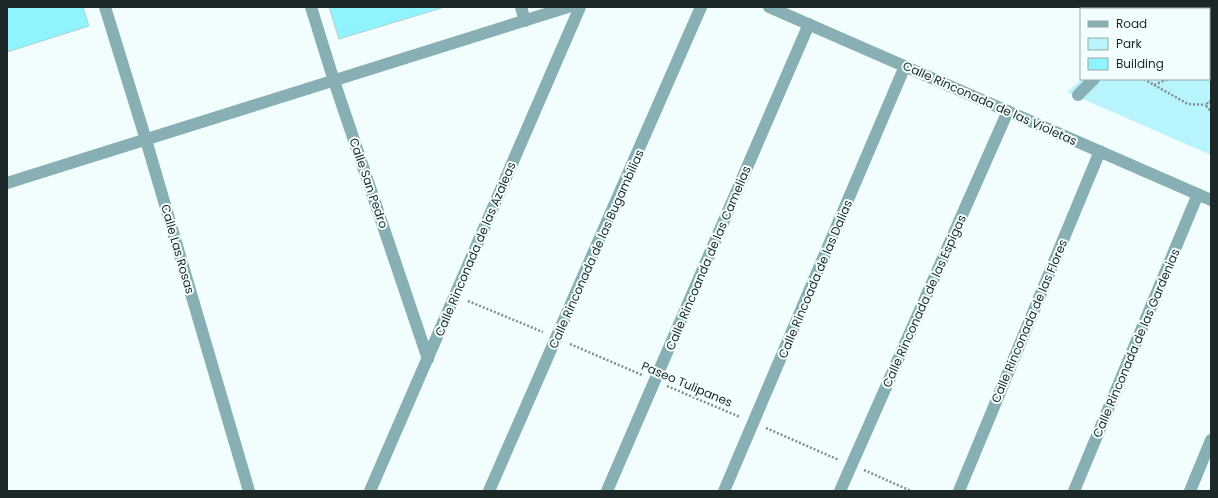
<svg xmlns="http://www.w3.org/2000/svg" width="1218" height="498" font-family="Poppins,sans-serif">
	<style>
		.green { fill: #b8f4fb }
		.building { fill: #90f4fe; stroke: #b2ced1 }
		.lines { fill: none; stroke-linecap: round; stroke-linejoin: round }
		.path { stroke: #828d8e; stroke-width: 2.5; stroke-dasharray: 2 2; stroke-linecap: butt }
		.minor { stroke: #88afb3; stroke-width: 12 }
		.labels { text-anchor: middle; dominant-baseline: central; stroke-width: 4; stroke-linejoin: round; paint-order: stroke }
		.street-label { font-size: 12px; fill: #1c2728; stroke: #f2fdfe }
	</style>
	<rect width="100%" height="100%" fill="#f2fdfe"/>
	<path class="green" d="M1209,7H1211V155L1067,92L1082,79H1209V9H1206Z"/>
	<path class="building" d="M7,7H83L89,26L7,52Z
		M329,7H445L339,39Z"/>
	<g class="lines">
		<path class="path" d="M1209,49L1211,51
			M1209,64H1211
			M1144,79L1154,85L1168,79
			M1154,85L1188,104L1206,105
			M1211,102L1209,101L1206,105L1208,109L1211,110
			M468,301L543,332
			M570,344L642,375
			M667,386L740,417
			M766,428L839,460
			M864,470L911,491"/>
		<path class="minor" d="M105,7L146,140L249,491
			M311,7L334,81L428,359
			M521,7L525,21
			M769,7L1211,200
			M1209,18L1211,16
			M1078,95L1094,79
			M7,183L568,7
			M370,491L580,7
			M489,491L701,7
			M607,491L809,24
			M724,491L905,66
			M840,491L1008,111
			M959,491L1100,151
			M1074,491L1198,194
			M1190,491L1211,440"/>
	</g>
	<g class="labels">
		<g class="street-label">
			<text transform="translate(990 103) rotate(24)">Calle Rinconada de las Violetas</text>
			<text transform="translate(369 183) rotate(71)">Calle San Pedro</text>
			<text transform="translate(178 249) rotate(74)">Calle Las Rosas</text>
			<text transform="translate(475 249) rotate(-67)">Calle Rinconada de las Azaleas</text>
			<text transform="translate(596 249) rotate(-66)">Calle Rinconada de las Bugambilias</text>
			<text transform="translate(708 258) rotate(-67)">Calle Rincoanda de las Camelias</text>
			<text transform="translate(815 279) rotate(-67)">Calle Rincoada de las Dalias</text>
			<text transform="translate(924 301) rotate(-66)">Calle Rinconada de las Espigas</text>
			<text transform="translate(1029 321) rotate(-67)">Calle Rinconada de las Flores</text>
			<text transform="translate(1136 343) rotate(-67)">Calle Rinconada de las Gardenias</text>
			<text transform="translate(687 384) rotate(23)">Paseo Tulipanes</text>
		</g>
	</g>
	<rect width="1218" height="498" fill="none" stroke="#1c2728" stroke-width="16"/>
	<rect x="1080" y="8" width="130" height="72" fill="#f2fdfe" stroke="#9ca7a8"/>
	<rect x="1088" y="21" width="20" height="6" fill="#88afb3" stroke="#9ca7a8"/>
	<text x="1116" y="28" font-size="12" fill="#1c2728">Road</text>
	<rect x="1088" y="38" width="20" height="12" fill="#b8f4fb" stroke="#9ca7a8"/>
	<text x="1116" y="48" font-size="12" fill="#1c2728">Park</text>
	<rect x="1088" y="58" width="20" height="12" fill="#90f4fe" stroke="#9ca7a8"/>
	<text x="1116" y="68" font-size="12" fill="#1c2728">Building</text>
</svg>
